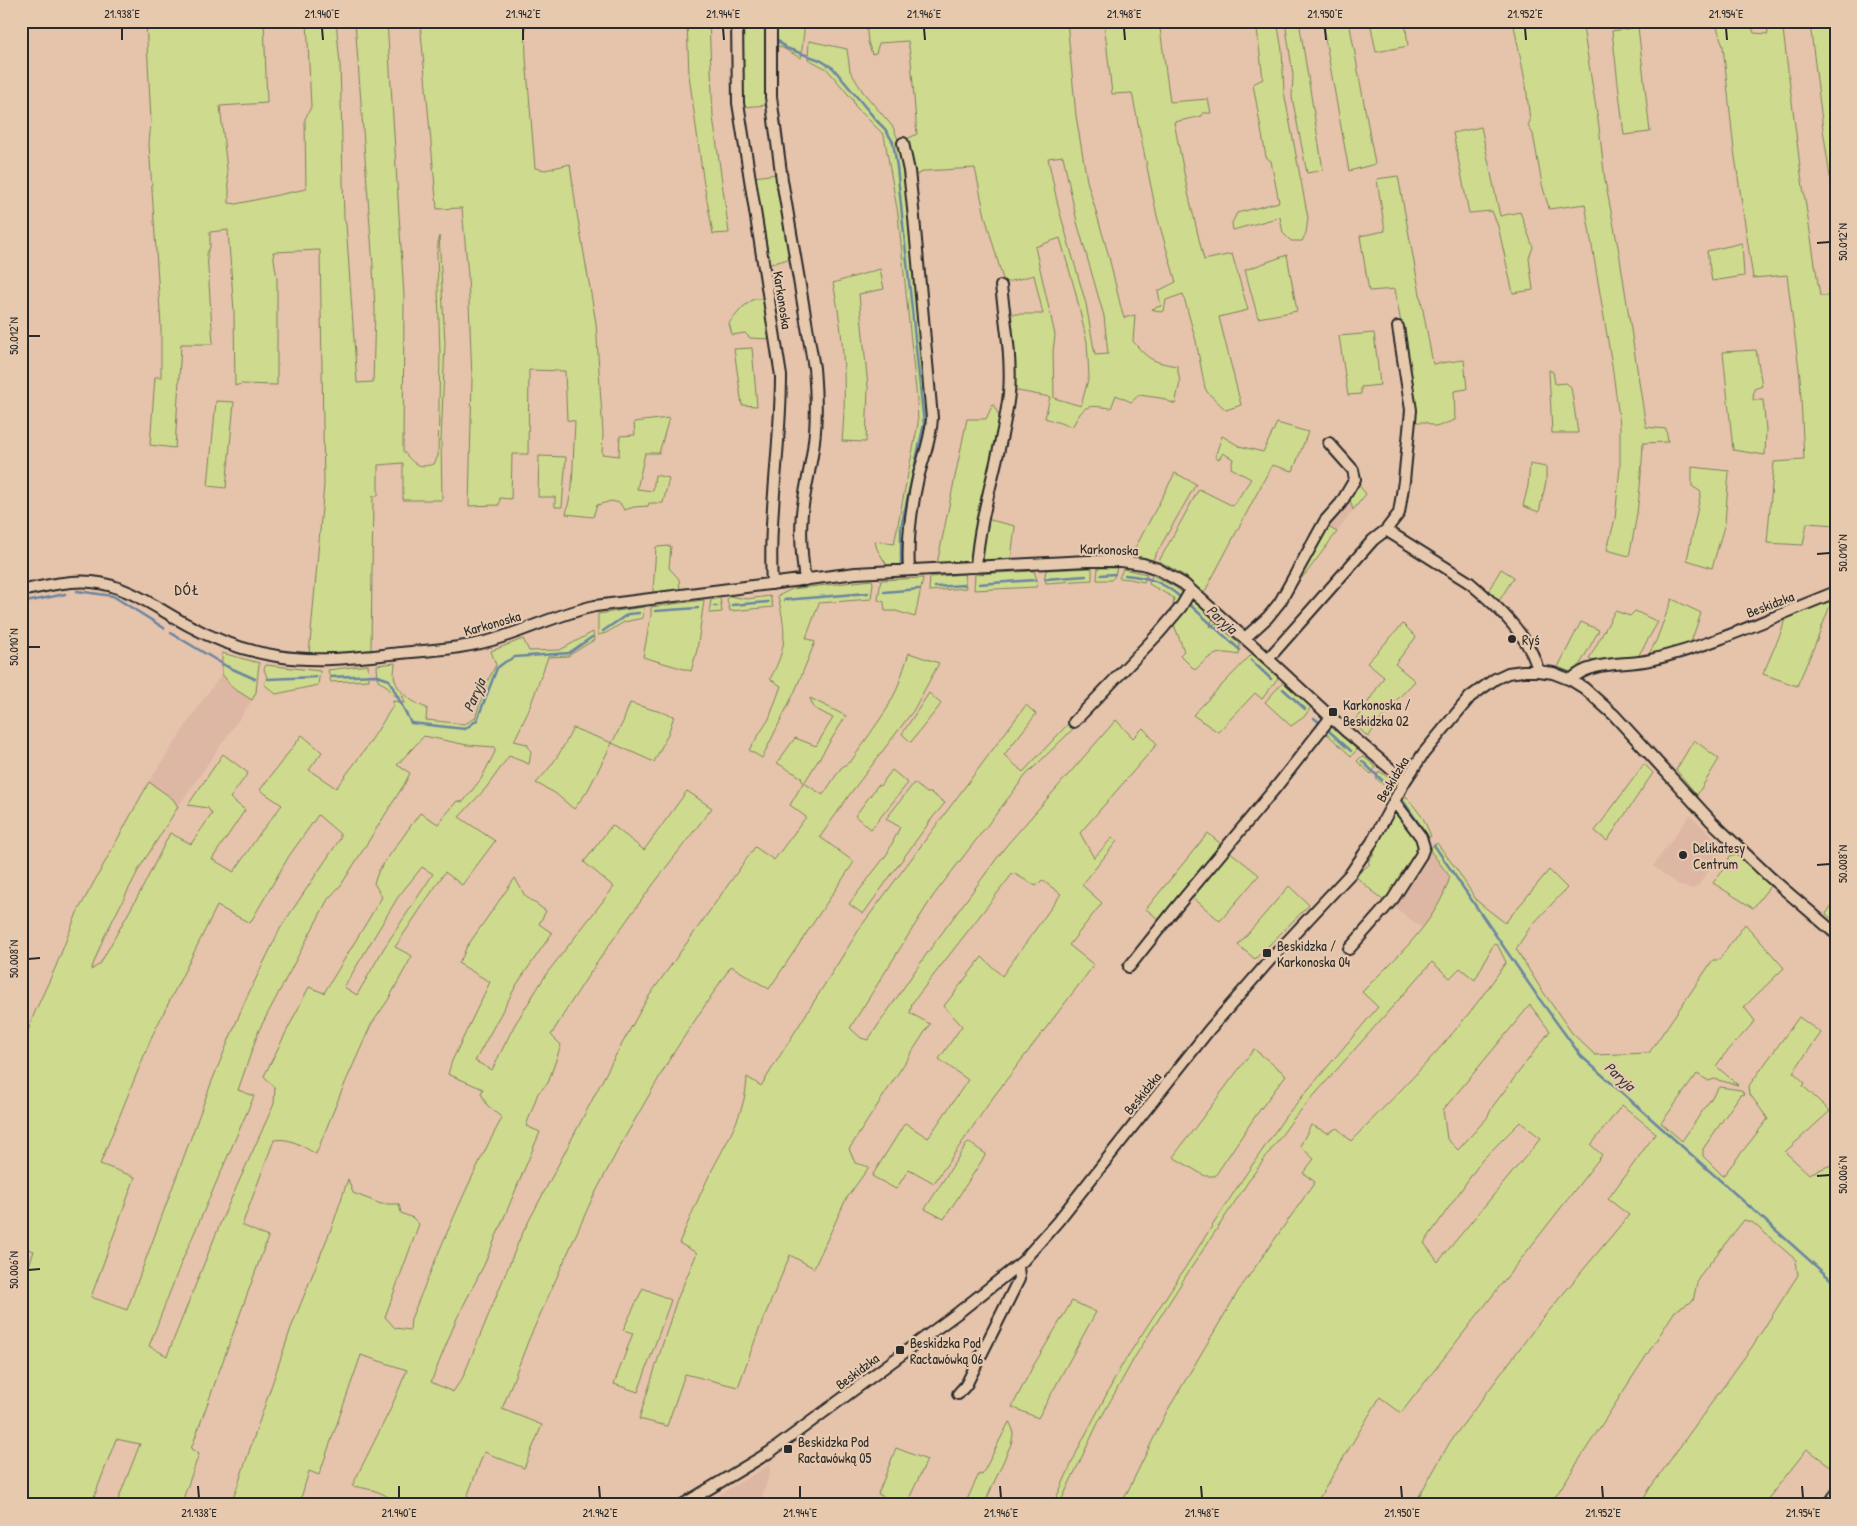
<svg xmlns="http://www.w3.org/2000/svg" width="1857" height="1526" font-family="'Patrick Hand',sans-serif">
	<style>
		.built { fill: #deb6a4 }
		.green { fill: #ceda8d; stroke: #7c825c; fill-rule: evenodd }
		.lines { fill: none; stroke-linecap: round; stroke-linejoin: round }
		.stream { stroke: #6b86a1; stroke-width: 2.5 }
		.minor-casing { stroke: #2b2b2b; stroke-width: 14 }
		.minor { stroke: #e7c9ae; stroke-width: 10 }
		.ticks { fill: none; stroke: #2b2b2b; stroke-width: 2 }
		.poi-dot { fill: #2b2b2b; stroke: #e7c9ae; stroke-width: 2 }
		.labels { text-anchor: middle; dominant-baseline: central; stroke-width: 4.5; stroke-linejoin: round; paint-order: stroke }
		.street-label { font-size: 14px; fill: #2b2b2b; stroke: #e7c9ae }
		.poi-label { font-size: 14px; fill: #2b2b2b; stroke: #e7c9ae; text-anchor: start }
		.neighbourhood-label { font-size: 15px; letter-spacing: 1px; fill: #2b2b2b; stroke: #e7c9ae }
		.water-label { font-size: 15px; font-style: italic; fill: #363a3f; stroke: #e7c9ae }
		.neatline { fill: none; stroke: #2b2b2b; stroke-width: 2 }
		.ticks-label { font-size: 12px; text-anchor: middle; fill: #2b2b2b }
	</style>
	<rect width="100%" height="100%" fill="#e6c3ab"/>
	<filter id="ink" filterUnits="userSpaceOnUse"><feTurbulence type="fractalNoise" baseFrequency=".02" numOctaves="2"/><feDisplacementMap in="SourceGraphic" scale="10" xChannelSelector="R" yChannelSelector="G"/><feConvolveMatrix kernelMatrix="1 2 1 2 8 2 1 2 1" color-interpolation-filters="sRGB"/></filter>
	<g filter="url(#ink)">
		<path class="built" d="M1349,496L1353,510L1337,532L1326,526Z
			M222,674L233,688L252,700L178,807L173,798L149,782L202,701Z
			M1690,815L1725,848L1698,886L1692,889L1679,885L1653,866Z
			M1429,849L1450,877L1446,891L1423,929L1393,906Z
			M770,1465V1472L759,1505H707L709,1501Z"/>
		<path class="green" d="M146,21H264L267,103L220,106L229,188V203L236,204L306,189L305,119L311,107L307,21H336L340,64L344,219L346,224L357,383L373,382L375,310L373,266L355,21H387L404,296L403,451C413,463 417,469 434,464L438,456L440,354L437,253L439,236L445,343L441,441L442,500H403V463L378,465V496H373L371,650L309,655L324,485L320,250L273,252L277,279V385L241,384L235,386L234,311L228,230L210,232V247L207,253L213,344H181L175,448L150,445L155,377H161V326L149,144L151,121Z
			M420,21H525L526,58L535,168L545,170L570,164L576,208L596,323L603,434L602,454L619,456L620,436L635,435L634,422L669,418L659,453H645L637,489L653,491L655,475L669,478L663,503H649L648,506L634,507L624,510L620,503L611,501L597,505L593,517L566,514L572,488L575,421L567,420L565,371L529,370L528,454H512L511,499L500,498L499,505L469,506L472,379L468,275L462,208L437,209Z
			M687,21H709L713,117L729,233L713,234L703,178L689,75Z
			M740,21H768V105L742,107Z
			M774,21H802L804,31L801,58L777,45L773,41Z
			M866,21H1067L1076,116L1087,181L1108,253L1122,312L1124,318L1135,315L1133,341C1148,360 1153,362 1177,366L1180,382L1175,404L1161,398L1139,395L1131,402L1116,395L1111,408C1085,405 1085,404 1072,427L1045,418L1050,397L1013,390L1009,314H1043L1034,275L1004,283L985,216L975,168L925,171L914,176L907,139L917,134L911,60L908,41L879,43L876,53L872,54L868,42ZM1063,156L1077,222L1104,316L1108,354L1095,355L1086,304L1058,206L1048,158ZM1060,238L1075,290L1087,342L1089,376L1081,406L1054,398L1053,351L1055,335L1035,247Z
			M1104,21H1159L1170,102L1208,99L1211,113H1203L1202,116L1174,122L1188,193L1204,260L1232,254L1248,310L1219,317L1241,405L1226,410L1208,393L1205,388L1196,341L1183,294L1166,300L1164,311L1160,312L1152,309L1161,306L1158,291L1176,282L1157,216L1132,93L1112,94Z
			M1256,21H1277L1282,50L1284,92L1308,218L1306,233L1302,241H1291L1283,233L1280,217L1233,230L1232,223L1237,213L1279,202L1271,161L1266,157L1253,84L1263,79Z
			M1285,21H1299L1323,170L1307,173L1292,97L1293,75Z
			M1322,21H1349L1375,164L1349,171Z
			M1370,21H1405L1408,46L1376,52Z
			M1513,21H1582L1599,127L1605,181L1619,252L1646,427L1666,429L1668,442L1643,443C1641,483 1638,516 1629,556L1607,550L1615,519L1620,467V425L1612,365L1585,204L1549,209L1542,184L1533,134L1528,126L1530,121L1526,85Z
			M1715,21H1750L1754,33L1768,34L1767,21H1836V204H1834L1823,129L1810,23L1783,30L1801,174L1820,296H1834L1836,307V525L1807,523L1803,545L1767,543L1774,462L1804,460L1800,377L1787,275L1753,278L1734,150L1723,46Z
			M1638,27L1650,132L1624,135L1612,31Z
			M809,41L847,49L850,71L863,92L893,127L901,147L909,194L929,425L905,537L904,548V566L888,567L877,549L875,541L894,544L918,424L917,400L898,214L884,135L855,106L853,100L827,69L808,59Z
			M1481,127L1500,216L1520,212L1533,247L1529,258L1533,290L1513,293L1498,226L1492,211L1469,213L1453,133Z
			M777,174L792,258L767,265L754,177Z
			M1398,176L1433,364L1464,360L1467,389L1454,391L1455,420L1436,427L1425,422H1416L1412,386L1395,289L1369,291L1360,236L1385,231L1377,179Z
			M1742,243L1744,276L1712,281L1707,251Z
			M1287,255L1297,311L1258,318L1245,270Z
			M880,269L884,289L859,294L868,387L866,442L842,441C847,389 844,334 833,283Z
			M754,299H764L771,339L750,338L745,333L732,335L729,323L743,307Z
			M1374,333L1380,385L1361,387V394L1348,395L1339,336Z
			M752,348L757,406L742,405L734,349Z
			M1756,350L1762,386L1754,389L1753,400H1763L1766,430L1765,455L1733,450L1723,352Z
			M1549,370L1553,372L1555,384L1566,383L1571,387L1578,433H1552Z
			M216,401L234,402L226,488L208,486Z
			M993,404L1002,422L973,561L937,564L967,419H986Z
			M1277,423L1308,432L1293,471L1272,465L1204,593L1189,582L1187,577L1159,561L1199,489L1233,506L1251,479L1231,468L1233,459L1223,453L1219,459L1215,457L1222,436L1239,446L1263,452Z
			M539,456L566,457L562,507H555V497H538Z
			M1530,464L1546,467V482L1539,512L1523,506L1528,486Z
			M1692,467L1729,471L1725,523L1712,568L1687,560L1701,492L1692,486Z
			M1175,473L1196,484L1152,561L1118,556L1119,550L1133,552Z
			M1357,483L1366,494L1353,510L1349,496Z
			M986,519L1015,526L1011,558L984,561L980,558Z
			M1326,526L1337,532L1307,572L1298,582V575Z
			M671,546L669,568L679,579L680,590L653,592L656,547Z
			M1092,568V580L1046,583L1045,576L1046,570Z
			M1098,568H1117L1114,577L1111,580H1097Z
			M1123,569L1147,574L1144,582L1130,579L1119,578Z
			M1501,569L1514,577L1497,604L1487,593Z
			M1034,571L1038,583L1036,587L974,590L975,574Z
			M964,574L966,588L929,591L930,577Z
			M1152,575L1175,587L1185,595L1176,610L1173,606L1174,598L1149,584Z
			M923,578L915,617L896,611H885L884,602L878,600L881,580Z
			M872,580L873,583L871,599L819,603L806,638L815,642L795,691L762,758L749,750L769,719L781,686L770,679C788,646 786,632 778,596L792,589Z
			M729,596L747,599L770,596L773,607L730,611L727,600Z
			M720,598L722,612L709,613L711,600Z
			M1190,599L1213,618L1210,627L1216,623L1240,644L1239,655C1216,650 1212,654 1195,670L1180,655L1184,651L1173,622Z
			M1672,599L1701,613L1690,645L1648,656L1656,641Z
			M704,600L697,650L691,671L643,657L651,616V607Z
			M1832,600L1817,640L1797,686L1763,674L1782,630L1785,618Z
			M644,607L643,618L624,622L606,633L598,635V614Z
			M1615,611L1630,616L1635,611L1658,622L1637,658L1596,662L1589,659Z
			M1581,622L1599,630L1577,670L1573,673L1558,667Z
			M1403,624L1416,637L1395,664L1415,681L1389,708L1368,737L1353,722L1360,715L1384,677L1367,663Z
			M593,632L594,640L568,656L548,657L528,712L514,741L527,744L531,752L529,764L509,756L486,788L459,817L495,841L462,885L445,872L395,947L412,956L388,1000L371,1025L342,1090L316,1154C302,1146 290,1137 274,1140L242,1225L268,1237L191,1449L199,1454L182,1502L188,1505H116L140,1444L116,1439L91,1505H21V1288L34,1251L21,1246V1051L34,1014L56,966L77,913L149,782L173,799L178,807L140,867L103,939L91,970L100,964L143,887L170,833L191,844L212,814L208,808L188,805L223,754L248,773L230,798L245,810L212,859L234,872L260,833L282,805L260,790L302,735L322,752L309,770L336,788L367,747L393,706V701L405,703L403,696L393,695L387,686L378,681L377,665L395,663C395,668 393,675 395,680C398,693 415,704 427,708L426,720L465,724L475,718L488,680L496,665L491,651L523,639L529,651L560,650ZM424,736L467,745L495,747V752L481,779L463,802L457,801L438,824L420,813L379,870L374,883L382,897L324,993L309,987L264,1076L275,1088L274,1104L222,1219L167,1356L149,1346L182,1261L254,1096L238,1090L259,1030L328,899L341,885L405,783L410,773L397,765ZM318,815L340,834V839L281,927L245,1001L212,1081L127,1310L91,1297L135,1177L100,1164L152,1036L217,906L250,923L289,856ZM422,867L433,874L384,948L357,995L344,987L398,897Z
			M222,653L259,663L256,692L252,700L233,688L222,674Z
			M909,653L939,663L913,711L850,794L820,837L854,862L769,989L731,966L672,1055L621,1144L592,1199L529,1339L502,1409L542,1425L524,1468L484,1452L464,1505H390L392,1501C385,1491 364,1488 352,1486L390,1410L407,1370L361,1355L319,1475L309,1471L299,1505H231L291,1328L333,1224L348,1179L353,1193L381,1204H399L401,1213L413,1218L419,1224L385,1317L395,1328L410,1330L411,1319C439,1251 467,1182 502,1118L487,1105L481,1093L483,1089L448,1074L452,1061L490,982L458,963L463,956L466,948L515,878L525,896L546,911L539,924L552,933L517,984L475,1061L492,1070L514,1026L547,973L614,887L584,862L612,825L644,850L687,791L712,808C655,881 598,955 551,1035L561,1045L548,1083L538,1093L526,1126L540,1132L484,1265L457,1318L431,1382L453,1392L463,1377L521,1236L612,1062L647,999L755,847L774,860L806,817L790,805L803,783L801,777L777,763L795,738L816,746L833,718L814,708L810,698L846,716L804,783L823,795L841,768L852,760L863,744L887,709L897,689Z
			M1252,654L1278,678L1262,699L1255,693L1218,732L1193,715Z
			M266,665L320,671L318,685L276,694L264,684L267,677L264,669Z
			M368,665L369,680L331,682L328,670Z
			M1283,682L1311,707L1304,717L1291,726L1265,702Z
			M929,693L941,704L911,742L902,734Z
			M630,703L674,716L668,734L654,762L612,743L588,790L574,809L555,793L536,783C552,767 563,749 573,728L612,743L623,722Z
			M1026,705L1036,714L1004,755L1023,772L1070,722L1076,726L1026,775L933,896L850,1028L861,1038L868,1040L928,952L1006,846L1116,720L1133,738L1143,728L1157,744L1080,833L1094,858L1112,838L1117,841L1082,885L1102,903L1069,945L1094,965L994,1096L934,1183L909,1169L896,1189L872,1176L905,1123L928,1138L968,1080L939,1059L962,1026L944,1006L982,957L1002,976L1061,894L1042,880L1036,886L1013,873L912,1003L910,1013L930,1024L849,1149L855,1163L869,1167L846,1199L814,1268L790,1255L758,1332L738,1387L685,1374L667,1426L639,1419L676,1302L697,1253L679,1243C689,1221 698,1198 709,1176C725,1144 746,1114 747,1077L761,1086L862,925Z
			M1330,726L1354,747L1357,750L1351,756L1324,731Z
			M1694,740L1719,759L1697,795L1676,770Z
			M1361,757H1364L1376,767L1371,774L1357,761Z
			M1644,764L1653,773L1607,841L1595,831Z
			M892,770L908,783L871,829L855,816L878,785L880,786Z
			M1379,771C1387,777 1395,781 1391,792L1376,778Z
			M914,783L927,793H931L945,803L933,817L863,914L849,904L887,854L900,827L886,819Z
			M1406,796L1423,818L1431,836L1427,839L1401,803Z
			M1393,813C1404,816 1418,839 1420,849L1386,903L1355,876L1370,864L1368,862L1373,855Z
			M1208,833L1223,846L1162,922L1146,909Z
			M1437,843L1457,870L1477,901L1505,923L1549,870L1567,888L1531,926L1516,949L1541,989L1572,1033L1595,1055L1649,1053L1713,960H1719L1745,924L1784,968L1744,1007L1755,1021L1724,1055L1716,1066L1738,1085L1714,1079L1709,1081L1697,1074L1661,1123L1682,1141L1719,1087L1741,1090L1744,1094L1740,1095L1703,1149V1156L1723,1176L1768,1119L1749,1093L1748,1087L1799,1017L1821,1033L1793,1072L1805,1083L1803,1086L1830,1111L1836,1106V1114L1830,1111L1785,1152L1809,1174L1836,1163V1470L1807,1449L1763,1505H1640L1650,1488L1752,1347L1798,1275L1796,1260L1752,1222L1744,1220L1698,1278L1693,1301L1675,1311L1550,1505H1414L1450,1442L1538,1324L1629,1215L1608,1199L1656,1133L1622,1105L1591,1145L1602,1155L1401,1413L1380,1397L1315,1505H1121L1166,1413L1239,1290L1315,1182L1303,1173L1314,1159L1300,1146L1311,1125L1328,1133L1337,1128L1351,1141C1407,1084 1462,1030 1506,962L1497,944L1493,945L1475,980L1460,968L1450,978L1432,962L1294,1118L1252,1176L1189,1271L1136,1355L1098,1423L1059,1505H1053L1080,1445L1122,1365L1240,1183L1285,1117L1378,1007L1362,992C1395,958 1436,924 1450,877L1429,849ZM1530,1005L1550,1031L1493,1106L1487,1118L1458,1150L1447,1139L1443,1110ZM1520,1122L1541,1138L1438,1262L1424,1243L1482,1160Z
			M1229,851L1259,875L1220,921L1190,895Z
			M1736,854L1770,886L1753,908L1713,883L1725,867L1730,856Z
			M1289,886L1309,905L1255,959L1238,945Z
			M1836,899V922L1826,914Z
			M1254,1049L1286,1075L1256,1115L1215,1176H1205L1173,1157Z
			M968,1142L986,1154L944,1219L925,1209Z
			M643,1288L671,1300L638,1392L614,1384L633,1333L623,1330Z
			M1072,1301L1096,1312L1038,1418L1012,1407L1032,1368Z
			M1009,1422C1015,1430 1013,1436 1011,1444L984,1505L965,1504L979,1474L982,1475Z
			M896,1448L927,1460L906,1505H902L878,1494Z"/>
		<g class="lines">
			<path class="stream" d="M775,38L786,48L820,60L833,68L876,120L885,129L893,142L897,167L924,424L901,527V563
				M1101,575L1115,574
				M1125,575C1148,577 1161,581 1179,596
				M1045,579L1086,576
				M979,584L1036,580
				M935,587L964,585
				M77,591L113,596L164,628
				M884,592L919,589
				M784,600L868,593
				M21,603L65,594
				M1189,604L1240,650
				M732,605L768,602
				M714,606H717
				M655,611L698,608
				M603,631L628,614L639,613
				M171,633L226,666L255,679
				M1251,660L1271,679
				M332,677L375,675L389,680L411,723L465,729L477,720L497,668L505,662L515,657L569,653L592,637
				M268,679L316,677
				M1283,689L1305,709
				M1314,718L1320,723
				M1329,731L1351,751
				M1362,761L1387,785
				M1404,802L1428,837
				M1434,845L1538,997L1581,1056L1836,1284"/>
			<g class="minor-casing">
				<path id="minor" d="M737,21L738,103L781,376C781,445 768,515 772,584
					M771,21V97L782,180L814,368C816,392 817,417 814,441C812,461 807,480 804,499C799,525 801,553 805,580
					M903,143L909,171L914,218L932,418C931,440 923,458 918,478C911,509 907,538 909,570
					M1386,530L1470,583C1496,605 1531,637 1538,671
					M976,567C980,508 1003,451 1009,393C1012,358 1005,321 1001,286
					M21,591C44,586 69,580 92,582C127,585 158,609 188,625C217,641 245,651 277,656C318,663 360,657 401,653C435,650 470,648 502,637C533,627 562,613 595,606L856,573L1087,561H1121L1143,564L1158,569L1184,584L1268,659L1347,732L1405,781
					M1245,638L1268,617L1280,602L1325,521L1341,503L1355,479L1353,470L1329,443
					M1268,659L1373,540L1386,530L1399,513L1404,481L1411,410L1398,327
					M1571,680C1590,660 1625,666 1650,660C1715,645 1774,616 1836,592
					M1074,722L1159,633L1181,607L1191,590
					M1349,949L1393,899L1421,855L1424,847L1421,837L1394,801
					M1129,967L1175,909L1277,786L1331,717
					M958,1394L966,1385L1019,1279L1018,1266
					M682,1505L770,1452L959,1312L1022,1262L1058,1221L1209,1030L1270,960L1351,873L1372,842L1405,781L1423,754L1470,697L1495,679L1508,673L1523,671H1538L1553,673L1571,680L1584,688L1614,715L1711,821L1771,878L1836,934
					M1828,1505L1836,1494"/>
			</g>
			<use href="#minor" class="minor"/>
		</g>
	</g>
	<path class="ticks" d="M122,28V40M322,28L323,40M523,28V40M723,28L724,40M924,28L925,40M1124,28L1125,40M1325,28L1326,40M1525,28L1526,40M1726,28L1727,40M1817,243L1830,242M28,336H40M1817,554L1830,553M28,647H40M1817,865L1830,864M28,959L40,958M1817,1176L1830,1175M28,1270L40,1269M198,1486L199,1498M399,1486V1498M599,1486L600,1498M800,1486V1498M1000,1486L1001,1498M1201,1486L1202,1498M1401,1486L1402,1498M1602,1486L1603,1498M1802,1486L1803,1498"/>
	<g class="poi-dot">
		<circle cx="1512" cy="639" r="5"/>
		<rect x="1328" y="707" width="10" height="10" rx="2.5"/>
		<circle cx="1683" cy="855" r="5"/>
		<rect x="1262" y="948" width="10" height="10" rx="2.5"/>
		<rect x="895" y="1345" width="10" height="10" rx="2.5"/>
		<rect x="783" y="1444" width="10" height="10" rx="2.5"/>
	</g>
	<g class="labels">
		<g class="street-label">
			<text transform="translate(783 300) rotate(81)">Karkonoska</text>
			<text transform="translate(1109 549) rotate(2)">Karkonoska</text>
			<text transform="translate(1770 604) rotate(-21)">Beskidzka</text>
			<text transform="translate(492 623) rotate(-16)">Karkonoska</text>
			<text transform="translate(1392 779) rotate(-59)">Beskidzka</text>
			<text transform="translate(1142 1093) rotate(-51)">Beskidzka</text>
			<text transform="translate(857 1371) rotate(-37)">Beskidzka</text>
		</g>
		<g class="poi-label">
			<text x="1522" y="639">Ryś</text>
			<text x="1343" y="704">Karkonoska /<tspan x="1343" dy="16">Beskidzka 02</tspan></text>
			<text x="1693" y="847">Delikatesy<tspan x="1693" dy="16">Centrum</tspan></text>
			<text x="1277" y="945">Beskidzka /<tspan x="1277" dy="16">Karkonoska 04</tspan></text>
			<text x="910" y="1342">Beskidzka Pod<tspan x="910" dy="16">Racławówką 06</tspan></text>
			<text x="798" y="1441">Beskidzka Pod<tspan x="798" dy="16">Racławówką 05</tspan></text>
		</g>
		<g class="neighbourhood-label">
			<text x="187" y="589">DÓŁ</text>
		</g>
		<g class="water-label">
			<text transform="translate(1222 619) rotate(42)">Paryja</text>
			<text transform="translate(474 695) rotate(-67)">Paryja</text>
			<text transform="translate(1620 1076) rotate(42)">Paryja</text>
		</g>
	</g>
	<rect width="1857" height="1526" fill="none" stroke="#e7c9ae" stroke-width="55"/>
	<rect x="28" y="28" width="1802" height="1470" class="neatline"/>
	<g class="ticks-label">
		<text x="122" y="18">21.938°E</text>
		<text x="322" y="18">21.940°E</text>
		<text x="523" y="18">21.942°E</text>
		<text x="723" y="18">21.944°E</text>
		<text x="924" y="18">21.946°E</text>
		<text x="1124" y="18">21.948°E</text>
		<text x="1325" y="18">21.950°E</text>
		<text x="1525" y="18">21.952°E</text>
		<text x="1726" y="18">21.954°E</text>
		<text transform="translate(1843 242) rotate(-90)" y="4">50.012°N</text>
		<text transform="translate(14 336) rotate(-90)" y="4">50.012°N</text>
		<text transform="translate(1843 553) rotate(-90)" y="4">50.010°N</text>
		<text transform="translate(14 647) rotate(-90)" y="4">50.010°N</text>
		<text transform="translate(1843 864) rotate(-90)" y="4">50.008°N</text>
		<text transform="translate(14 959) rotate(-90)" y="4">50.008°N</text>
		<text transform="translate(1843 1175) rotate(-90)" y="4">50.006°N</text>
		<text transform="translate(14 1270) rotate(-90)" y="4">50.006°N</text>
		<text x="199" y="1517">21.938°E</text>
		<text x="399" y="1517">21.940°E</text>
		<text x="600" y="1517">21.942°E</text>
		<text x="800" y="1517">21.944°E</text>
		<text x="1001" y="1517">21.946°E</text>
		<text x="1202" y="1517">21.948°E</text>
		<text x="1402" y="1517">21.950°E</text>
		<text x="1603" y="1517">21.952°E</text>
		<text x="1803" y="1517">21.954°E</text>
	</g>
</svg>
